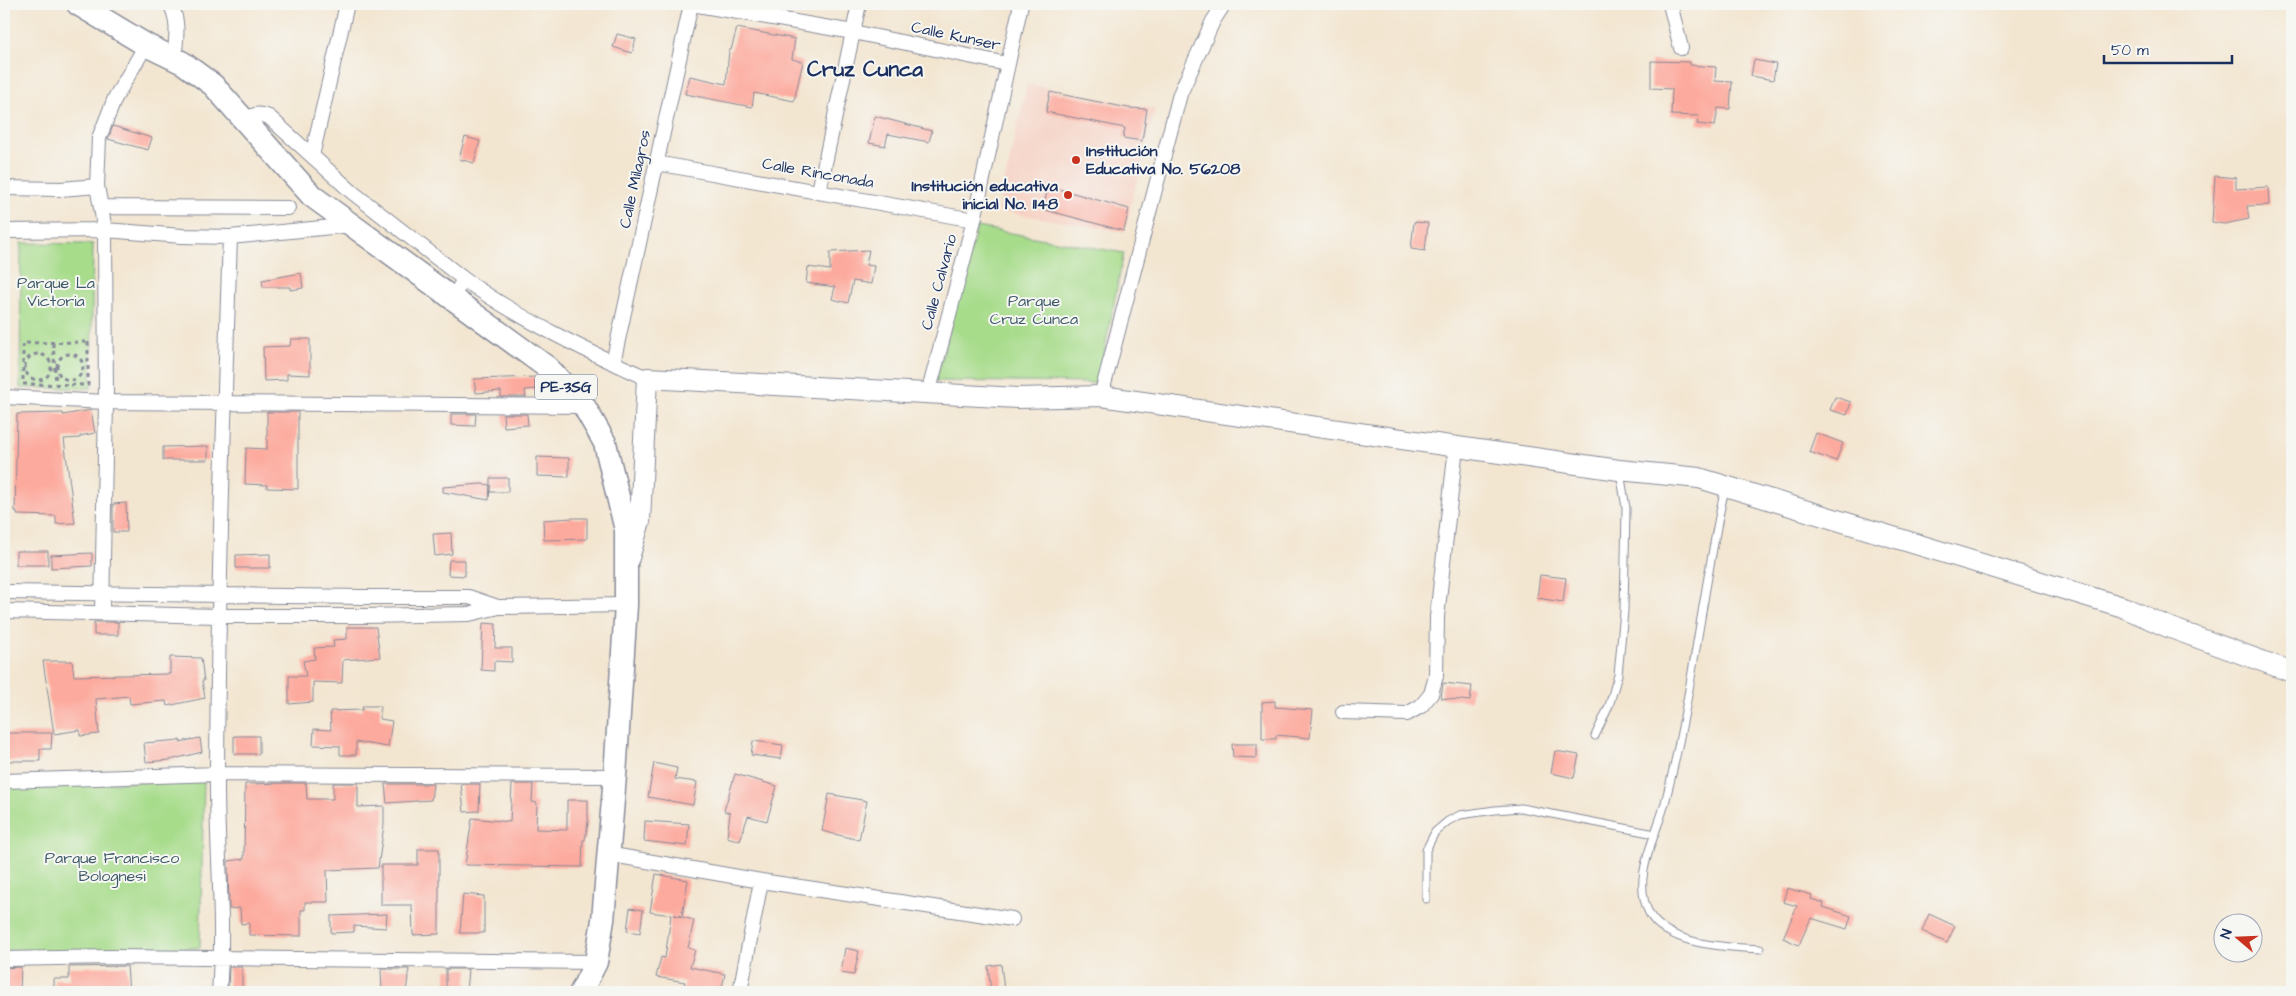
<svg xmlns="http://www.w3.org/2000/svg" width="2296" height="996" font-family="'Architects Daughter',sans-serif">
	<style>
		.built { fill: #f6d2c4 }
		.green { fill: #a7dc8b; stroke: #618674 }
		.building { fill: #fdaa9e }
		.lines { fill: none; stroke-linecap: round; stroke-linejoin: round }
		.lane-casing { stroke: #878a98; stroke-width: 9 }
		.street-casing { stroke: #878a98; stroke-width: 16 }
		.secondary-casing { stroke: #878a98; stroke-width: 22 }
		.primary-casing { stroke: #878a98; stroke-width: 25 }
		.path { stroke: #878a98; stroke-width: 3; stroke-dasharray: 4 4; stroke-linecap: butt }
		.lane { stroke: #fff; stroke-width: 7 }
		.street { stroke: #fff; stroke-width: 14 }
		.secondary { stroke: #fff; stroke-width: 20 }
		.primary { stroke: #fff; stroke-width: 22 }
		.poi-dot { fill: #c8321e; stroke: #f6f6f2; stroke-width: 2 }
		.labels { text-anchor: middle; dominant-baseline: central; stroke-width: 4; stroke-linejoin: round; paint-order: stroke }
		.shield { fill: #f6f6f2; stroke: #5d6b8a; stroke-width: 1 }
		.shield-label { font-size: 15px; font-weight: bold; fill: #1b2f5e }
		.street-label { font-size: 16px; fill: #1b2f5e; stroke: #f6f6f2 }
		.poi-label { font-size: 16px; font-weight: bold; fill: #1b2f5e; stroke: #f6f6f2; text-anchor: start }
		.park-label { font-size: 16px; fill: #3e5a69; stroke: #f6f6f2 }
		.district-label { font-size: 21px; font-weight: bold; fill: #1b2f5e; stroke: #f6f6f2 }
	</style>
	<rect width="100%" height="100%" fill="#f6f6f2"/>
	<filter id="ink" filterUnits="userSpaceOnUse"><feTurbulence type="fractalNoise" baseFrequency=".02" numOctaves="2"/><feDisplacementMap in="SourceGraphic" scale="10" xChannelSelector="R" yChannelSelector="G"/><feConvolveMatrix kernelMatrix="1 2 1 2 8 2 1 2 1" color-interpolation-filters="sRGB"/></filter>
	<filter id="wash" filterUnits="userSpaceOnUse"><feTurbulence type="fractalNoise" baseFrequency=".0096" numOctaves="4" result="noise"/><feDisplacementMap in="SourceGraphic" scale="20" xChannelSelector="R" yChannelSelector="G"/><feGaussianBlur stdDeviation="1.12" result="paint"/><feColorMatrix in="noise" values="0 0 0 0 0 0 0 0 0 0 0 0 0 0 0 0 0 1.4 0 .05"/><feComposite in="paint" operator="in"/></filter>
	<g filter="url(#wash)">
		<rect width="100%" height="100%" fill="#f3e6d1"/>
		<path class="built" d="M1027,84L1155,109L1124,232L998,211Z"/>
		<path class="green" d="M977,227L1124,253L1098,383L936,381Z
			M21,243L93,244L91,388H20Z
			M204,781L200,948L4,955V785Z"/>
		<g id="blocks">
			<path class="building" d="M737,28L795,39L792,59L803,62L794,101L754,93L752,107L685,94L690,76L726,84L729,50H731Z
				M617,34L636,39L632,53L613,47Z
				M1754,60L1776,64L1773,80L1751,76Z
				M1651,61L1690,62V65L1716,67L1715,81L1732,82L1730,109L1718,108L1715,126L1697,124L1699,116L1671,115L1672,89L1651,88Z
				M1050,92L1128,108L1147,109L1142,141L1123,138L1125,128L1046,112Z
				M875,116L932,131L929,142L888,134L885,146L869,143Z
				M113,126L152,138L148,150L108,139Z
				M465,137L480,141L474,163L459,159Z
				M2215,176L2236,178V189L2268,187L2269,205L2247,206L2249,219L2224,224L2212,222Z
				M1049,186L1129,209L1124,231L1042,209Z
				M1414,222L1428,223L1425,251L1411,249Z
				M869,250L866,265L874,266L871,284L853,281L848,303L832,299L835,287L806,283L808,267L830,270V252Z
				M301,273L303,288L290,290V287H263L262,280Z
				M291,339H310V375L287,374V380L264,381L263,347L290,346Z
				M537,377L538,389L525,390L526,397H501V391L476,393L474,379Z
				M1835,397L1851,402L1847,415L1830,410Z
				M91,410L95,433L80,436V438L64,439L75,523L56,524V516L17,515V511H15L17,414L63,413V415Z
				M267,412H298V489L267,488V485L245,484L246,448L267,449Z
				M451,414H476L475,426L451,425Z
				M503,414H527L528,425L504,427Z
				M1816,433L1843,443L1836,461L1809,452Z
				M208,446V460H163V447Z
				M537,457L569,458V477L537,476Z
				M490,478H508V492H490Z
				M481,484L490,485L489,500L443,492V487Z
				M126,503L127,532H113V504Z
				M572,518H587V539L544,540L543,520Z
				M451,533L452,554L435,556L433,534Z
				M16,551H48V565H16Z
				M92,553V566L51,568V555Z
				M270,554V568H236V555Z
				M449,560H465V576L448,575Z
				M1540,575L1566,578L1563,602L1537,598Z
				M94,622H118V635H94Z
				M483,623L496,624L495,648H512V662L494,661V671L481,670Z
				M347,627H376L380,657L343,660L342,683L313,682V702L289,704V676H306L303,661L315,659L314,648L334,647L333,640L347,639Z
				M170,657L201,658L204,681H202L205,698L167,706L166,701L130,704L129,696L96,699L99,734L80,736V730L54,734L43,661H72L74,676L170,674Z
				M1443,683L1472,686L1470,701L1441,698Z
				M1275,701V707L1313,710L1310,738L1276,735V739H1262V702Z
				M363,706H380V719L392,721L388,747L356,742V755H340V746L313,745L314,729L331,730L330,711L362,710Z
				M4,733H52L51,749H40V761H4Z
				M234,736H259V754H234Z
				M200,738L202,752L170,760L146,762L144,743L180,740V742Z
				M753,741L783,745L781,759L751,755Z
				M1232,744H1257V758L1233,757Z
				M1555,751L1579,755L1574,778L1551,773Z
				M654,763L677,768L675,779L697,782L693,805L648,797Z
				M735,774L777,786L767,821L748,816L740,841L727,837L730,813L724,811Z
				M291,783H306L307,799H333V783H358V807L384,806V825L378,868L327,870L328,902H305V910H301V936L249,935V923L241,924L240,908L229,909L228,861L244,859L245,784Z
				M385,784H433L431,800L387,803Z
				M461,784H480L479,811L464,812Z
				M512,784H533L532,802L537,803L536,829L567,830V800H588V822L585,840H583L582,867L465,865L472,818L510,822Z
				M829,794L867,801L859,840L822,831Z
				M645,821L689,824L687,846L644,841Z
				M418,849H439V934L413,935L412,905H381V865H418Z
				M656,874L688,880L682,916L674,915L694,920L688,948L695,950L690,967L725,974L721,992H682L685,982L656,977L661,957L665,958L671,915L650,912Z
				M1787,888L1812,895L1811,899L1824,903L1823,907L1851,916L1847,929L1811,918L1799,945L1783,938L1797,906L1783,902Z
				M463,894L484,896V933H460Z
				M630,908L643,910L640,933L627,931Z
				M387,914L386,928L354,926V932L331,933V916Z
				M1929,914L1955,926L1947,943L1922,931Z
				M845,948L859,951L854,975L841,973Z
				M1001,964L1004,990L991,992L988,966Z
				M127,966L129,992H54V979H69V967Z
				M21,967L20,992H4V968Z
				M229,967H242V989H228Z
				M381,969H409L406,992H382Z
				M446,969H468L466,992H446Z"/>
		</g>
	</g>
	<g filter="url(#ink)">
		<use href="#blocks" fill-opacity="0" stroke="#878a98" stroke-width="1"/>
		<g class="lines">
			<g class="lane-casing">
				<path id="lane" d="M1725,488C1702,592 1692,699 1665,803C1656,837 1631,878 1649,913C1667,946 1728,947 1760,949
					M1595,736L1609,706L1618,675L1624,611L1626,508L1620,472
					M1426,899V850L1435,832L1448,821L1460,815L1495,810L1521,808L1655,834"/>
			</g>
			<g class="street-casing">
				<path id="street" d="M170,4C180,21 176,40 174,59
					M692,4L853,32L1007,64
					M1670,4L1681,48
					M245,120C254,114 259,113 269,117L352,192L465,280
					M312,156L347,4
					M656,163L974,220
					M97,186L99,138L115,98L146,45
					M4,188L61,189L97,186L105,230L106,402L102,612
					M819,191L859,4
					M102,207L288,208
					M4,231L105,230L182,236L230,237
					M460,286L465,280C520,319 584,350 647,378
					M613,363L691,4
					M928,394L974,220L1021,4
					M1101,396L1180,94L1213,21L1224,4
					M4,397L106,402L584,406
					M4,592L363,597H469L498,607
					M4,611L219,616H363L469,614L499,607L626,605
					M1343,712L1407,714L1421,706L1431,694L1436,676L1437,617L1456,447
					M4,781L217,774L615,776
					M607,854L761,881L1012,919
					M4,959L111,957L596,962
					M219,992C225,919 216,846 217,772C218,594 224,415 230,237L352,225
					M740,992L761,881"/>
			</g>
			<g class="secondary-casing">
				<path id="secondary" d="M629,558L640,521L647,378L1018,398L1101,396L1619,470L1699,478L2123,607L2168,627L2292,672"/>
			</g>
			<g class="primary-casing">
				<path id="primary" d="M78,4L146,45L183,63L213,85L312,196L548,368L584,406L605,443L626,530V605L615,776L603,920L596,962L581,992"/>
			</g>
			<path class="path" d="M88,342V385L23,384V343Z
				M53,343L56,384
				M25 367a13 13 0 1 1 26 0a13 13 0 1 1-26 0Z
				M57 367a13 13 0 1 1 26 0a13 13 0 1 1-26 0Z"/>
			<use href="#lane" class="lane"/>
			<use href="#street" class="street"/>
			<use href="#secondary" class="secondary"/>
			<use href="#primary" class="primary"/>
		</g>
	</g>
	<g class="poi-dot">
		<circle cx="1076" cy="160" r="5"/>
		<circle cx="1068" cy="195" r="5"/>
	</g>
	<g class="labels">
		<rect class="shield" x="535" y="374.5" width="62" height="25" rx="4"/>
		<g class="shield-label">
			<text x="566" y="387">PE-3SG</text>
		</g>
		<g class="street-label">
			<text transform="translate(956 36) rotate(12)">Calle Kunser</text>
			<text transform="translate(818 173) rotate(10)">Calle Rinconada</text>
			<text transform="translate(635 179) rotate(-78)">Calle Milagros</text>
			<text transform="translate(939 282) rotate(-75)">Calle Calvario</text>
		</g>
		<g class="poi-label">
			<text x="1086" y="151">Institución<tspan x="1086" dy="18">Educativa No. 56208</tspan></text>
			<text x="1058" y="186" text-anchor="end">Institución educativa<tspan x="1058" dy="18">inicial No. 1148</tspan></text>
		</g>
		<g class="park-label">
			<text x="56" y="283">Parque La<tspan x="56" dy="18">Victoria</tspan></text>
			<text x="1034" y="301">Parque<tspan x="1034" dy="18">Cruz Cunca</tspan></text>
			<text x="112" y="858">Parque Francisco<tspan x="112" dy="18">Bolognesi</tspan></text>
		</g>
		<g class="district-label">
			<text x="865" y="69">Cruz Cunca</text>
		</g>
	</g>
	<rect width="2296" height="996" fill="none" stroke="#f6f6f2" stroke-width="20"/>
	<g transform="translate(2238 938) rotate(289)"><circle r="24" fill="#f6f6f2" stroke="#9ea6b7"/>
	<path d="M0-4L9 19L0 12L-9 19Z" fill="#c8321e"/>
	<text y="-8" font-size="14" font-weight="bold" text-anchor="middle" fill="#1b2f5e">N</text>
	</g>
	<path d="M2104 55v8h128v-8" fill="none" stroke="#1b2f5e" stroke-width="2.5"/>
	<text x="2111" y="55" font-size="15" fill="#1b2f5e" stroke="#f6f6f2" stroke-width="4" paint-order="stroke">50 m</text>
</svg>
